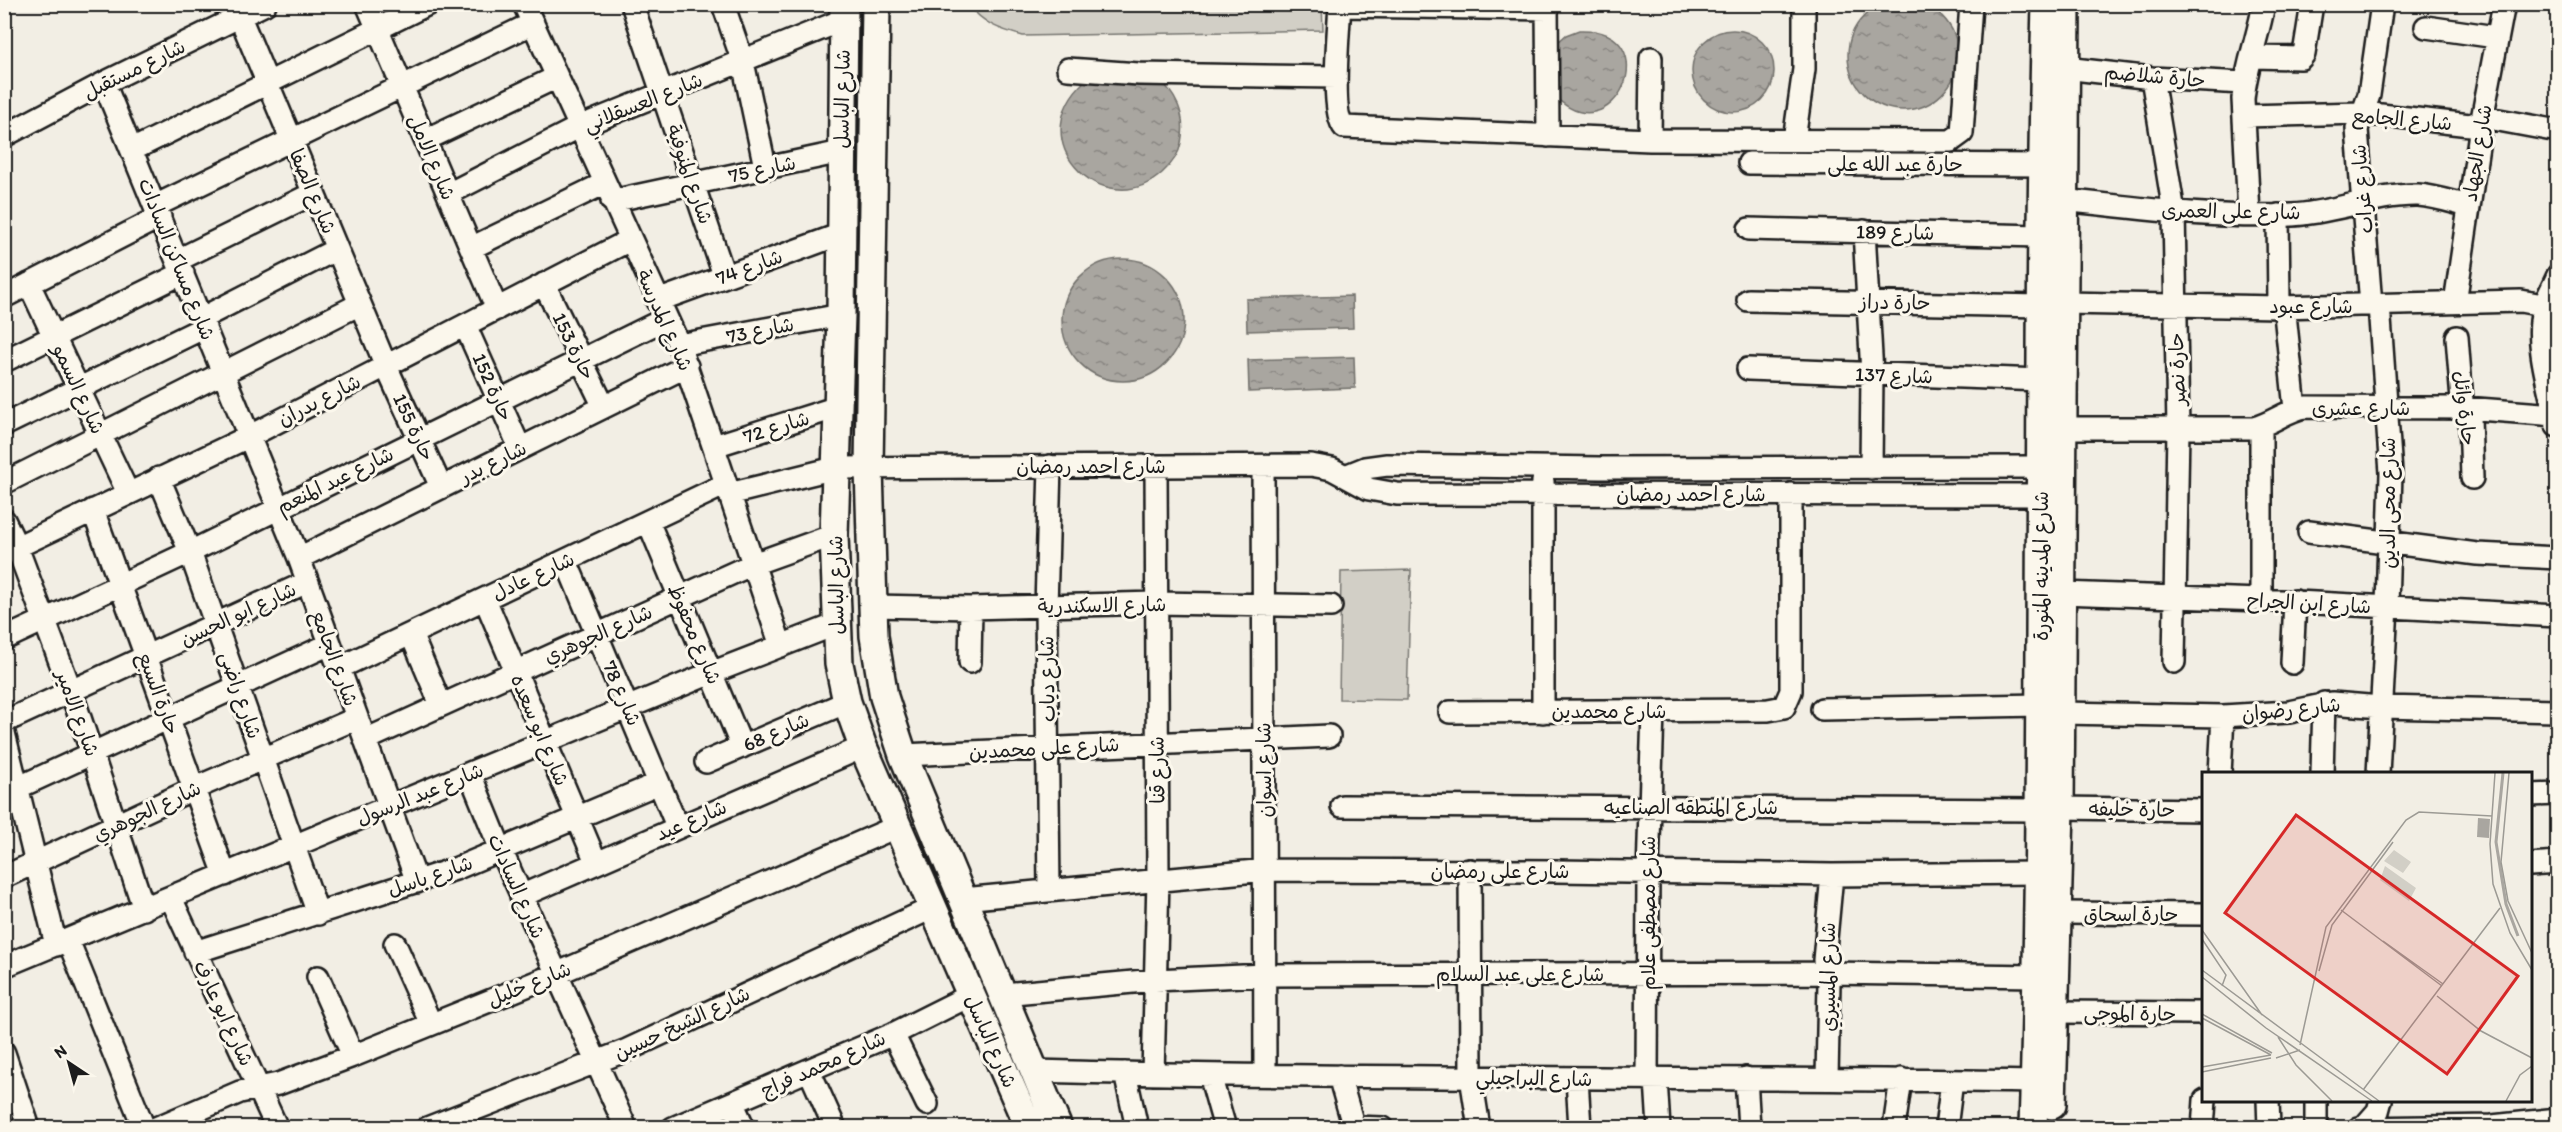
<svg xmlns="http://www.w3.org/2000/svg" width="2562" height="1132" font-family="Itim,'Playpen Sans Arabic',sans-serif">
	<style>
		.grass { fill: #d2cfc6; stroke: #777671; stroke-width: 1.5 }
		.water { fill: url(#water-ripples); stroke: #716f6b; stroke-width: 1.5 }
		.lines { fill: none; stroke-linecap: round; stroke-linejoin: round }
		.minor-casing { stroke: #1c1c1c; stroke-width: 26 }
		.major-casing { stroke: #1c1c1c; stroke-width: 32 }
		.minor { stroke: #fbf7ec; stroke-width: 21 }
		.major { stroke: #fbf7ec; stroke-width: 27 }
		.labels { text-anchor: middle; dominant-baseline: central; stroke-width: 6; stroke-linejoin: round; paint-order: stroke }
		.street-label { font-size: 20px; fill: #1c1c1c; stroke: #fbf7ec }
		.inset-river { fill: none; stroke: #a9a6a0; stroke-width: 3 }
		.inset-road { fill: none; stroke: #9c9a94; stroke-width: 1.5 }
		.view { fill: #d62828; fill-opacity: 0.15; stroke: #d62828; stroke-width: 3 }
		.inset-edge { fill: none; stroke: #1c1c1c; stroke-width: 3 }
	</style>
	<defs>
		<pattern id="water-ripples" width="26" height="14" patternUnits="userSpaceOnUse" patternTransform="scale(1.5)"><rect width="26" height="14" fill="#a9a6a0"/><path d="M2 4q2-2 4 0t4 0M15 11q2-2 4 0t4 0" fill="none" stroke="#898682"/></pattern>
	</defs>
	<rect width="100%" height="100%" fill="#f2eee4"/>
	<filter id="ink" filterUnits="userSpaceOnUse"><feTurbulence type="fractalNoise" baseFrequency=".0167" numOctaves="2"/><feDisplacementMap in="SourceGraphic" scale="12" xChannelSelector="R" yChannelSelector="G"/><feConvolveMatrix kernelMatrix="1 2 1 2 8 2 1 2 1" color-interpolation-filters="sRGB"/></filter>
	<g filter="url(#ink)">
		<path class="grass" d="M969,5H1322L1323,30L1023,36C1001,30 983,24 969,5Z
			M1411,570L1407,700L1339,699L1341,572Z"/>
		<path class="water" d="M1848 55a55 55 0 1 1 110 0a55 55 0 1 1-110 0Z
			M1579,30C1672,27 1613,162 1552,93L1556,44L1566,35Z
			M1692 71a41 41 0 1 1 82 0a41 41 0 1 1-82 0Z
			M1093,74L1155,75C1176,94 1187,114 1181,143C1179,155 1171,165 1162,173C1104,226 1012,137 1093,74Z
			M1062 320a61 61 0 1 1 122 0a61 61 0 1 1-122 0Z
			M1352,296L1353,328L1247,331L1246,299Z
			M1354,357L1355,388L1249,392L1248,360Z"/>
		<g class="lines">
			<g class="minor-casing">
				<path id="minor" d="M367,4L497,309
					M524,4L679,345L781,646
					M632,4L724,275
					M723,4L743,62L765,167
					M1340,4C1339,27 1330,113 1344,127L1650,140L1951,141L1962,133L1971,4
					M1547,4L1548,136
					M1340,6L1547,9
					M240,17L386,366L441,487
					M2426,27L2496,37
					M2253,57L2301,58L2304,54L2312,4
					M2065,68L2152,78L2244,83
					M1068,69L1139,74L1336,77
					M2152,78L2174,212L2178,429L2174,662
					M104,83L299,558L417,882
					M2244,116L2363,113L2470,125L2488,118L2558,131
					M4,136L104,83L265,4
					M425,140L557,77
					M1650,140L1651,58
					M1794,140L1804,69V4
					M132,150L428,4
					M1749,163L2042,165
					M448,194L579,127L843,20
					M2063,200C2139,208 2216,219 2292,215C2334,213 2376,194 2418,195C2435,196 2452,202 2468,206
					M612,201L841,152
					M155,206L533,23
					M2249,214L2243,99C2246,67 2258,37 2264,4
					M2278,215L2279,305L2285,314L2295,409
					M1749,229L2040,236
					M1864,231L1872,374L1871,468
					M471,248L605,183
					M178,260L314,193
					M29,284L128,493
					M544,284L604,407
					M4,297L160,217
					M1748,300L2042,306
					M657,301L841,234
					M2064,303L2279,307L2521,301L2558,308
					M2455,303L2482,119L2504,4
					M2371,305L2357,129L2369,95L2382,4
					M202,318L337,249
					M465,325L520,448
					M2457,337L2462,401L2470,417L2472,478
					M679,345L841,315
					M4,361L183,273
					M1748,369L2041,380
					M4,425L205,327
					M2261,426V600
					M2557,426C2551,392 2534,344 2543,310C2546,298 2553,287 2558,275
					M2063,428H2254C2273,423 2287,410 2306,407L2465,408L2555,415
					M714,446L838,407
					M1263,466L1265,1075
					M1345,476L1365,468L1387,465L1600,468L2041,467
					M159,478L190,552L318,914
					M1543,481V712
					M4,483L360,304
					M729,494L835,468L1311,465L1332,469L1369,489L1397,494L2041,495
					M93,510L225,875
					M4,520L17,547L71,691L144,909
					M648,521L742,747
					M2309,532L2477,554L2558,558
					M4,553L250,436L630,240
					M299,558L687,366
					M566,561L677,826
					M2061,593L2261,600L2558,616
					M485,599L596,862
					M873,606L971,608L1155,603L1331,606
					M411,634L441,705
					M4,639L190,552L665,319
					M970,662L971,608
					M2292,663L2295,601
					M339,668L726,484
					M1822,709L2041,705
					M1450,712L1768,710L1784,707L1791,691V494
					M2061,713L2223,716L2289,712L2332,703L2381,707L2558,711
					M4,722L307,582
					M4,733L56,945
					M365,740L753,564L834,535
					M903,755L1329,736
					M706,762L847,702
					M470,774L501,850L626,1128
					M2220,774L2223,716
					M2322,774L2324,703
					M2378,774L2387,606L2391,473L2379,305
					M4,794L330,644
					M2530,795L2558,794
					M1342,806L2039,810
					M2060,808L2204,810
					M2530,865L2558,863
					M1470,870L1471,1077L1479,1128
					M4,877L193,789L357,718
					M1049,891L1046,607L1050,466
					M521,896L863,747
					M171,898L277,1128
					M963,899L1266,870L1556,871L1832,875L2038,873
					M2058,913L2204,914
					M68,940L144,1128
					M395,944L431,1024
					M195,952L455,869L659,783
					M4,966L711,673L837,624
					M318,977L353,1056
					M1003,994L1155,980L1265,975L1828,973L2037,976
					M2056,1012L2204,1013
					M893,1034L927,1104
					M4,1053L29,1128
					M809,1070L835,1128
					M1035,1071C1368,1080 1701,1076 2034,1082
					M1125,1073L1137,1128
					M1153,1074L1158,879L1156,466
					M1210,1075L1225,1128
					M1339,1076L1354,1128
					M1746,1078L1749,1128
					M1827,1078L1829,982L1824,960L1832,875
					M1577,1079L1580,1128
					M1647,1079L1648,874L1653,711
					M1656,1079L1659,1128
					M2268,1100L2269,1128
					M733,1104L744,1128
					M1354,1127L1383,1128
					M156,1128L240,1092L278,1084L353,1056L556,974L896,827
					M427,1128L627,1050L932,908
					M673,1128L893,1034L971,995
					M1894,1128L1901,1079
					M1946,1128L1952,1081
					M2203,1128L2205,1100
					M2316,1128V1100
					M2359,1128L2492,1126L2558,1119
					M2363,1128L2378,1111L2381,1100"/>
			</g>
			<g class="major-casing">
				<path id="major" d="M844,4L841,315L834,535L839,664L847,702L863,747L1029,1128
					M876,4L869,468L873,606L874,636L884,697L903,755L1058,1128
					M2052,1105L2060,808L2066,4
					M2033,1128C2045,753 2036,379 2046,4"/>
			</g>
			<use href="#minor" class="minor"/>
			<use href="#major" class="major"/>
		</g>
	</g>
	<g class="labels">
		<g class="street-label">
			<text transform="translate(134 69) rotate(-26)">شارع مستقبل</text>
			<text transform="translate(2155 76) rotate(5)">حارة شلاضم</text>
			<text transform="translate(842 99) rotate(-89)">شارع الباسل</text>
			<text transform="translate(643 102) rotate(-22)">شارع العسقلاني</text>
			<text transform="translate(2402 119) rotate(5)">شارع الجامع</text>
			<text transform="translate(2477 153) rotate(-81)">شارع الجهاد</text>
			<text transform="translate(432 157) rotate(67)">شارع الامل</text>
			<text x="1895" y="164">حارة عبد الله على</text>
			<text transform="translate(762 169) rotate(-12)">شارع 75</text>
			<text transform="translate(690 174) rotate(71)">شارع المنوفية</text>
			<text transform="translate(2362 189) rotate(-95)">شارع غراب</text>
			<text transform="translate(313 191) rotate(67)">شارع الصفا</text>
			<text transform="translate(2231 211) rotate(1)">شارع على العمرى</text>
			<text transform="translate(1895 232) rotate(1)">شارع 189</text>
			<text transform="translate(177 259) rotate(68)">شارع مساكن السادات</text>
			<text transform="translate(749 267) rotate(-20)">شارع 74</text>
			<text transform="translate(1895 302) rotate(1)">حارة دراز</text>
			<text x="2311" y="306">شارع عبود</text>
			<text transform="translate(665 320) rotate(66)">شارع المدرسة</text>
			<text transform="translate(760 330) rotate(-11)">شارع 73</text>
			<text transform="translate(574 346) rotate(64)">حارة 153</text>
			<text transform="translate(2177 369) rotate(-92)">حارة نصر</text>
			<text transform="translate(1894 375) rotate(2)">شارع 137</text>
			<text transform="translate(493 387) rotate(66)">حارة 152</text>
			<text transform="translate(79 389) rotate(65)">شارع السمو</text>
			<text transform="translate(319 400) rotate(-27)">شارع بدران</text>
			<text x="2361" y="408">شارع عشرى</text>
			<text transform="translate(2465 408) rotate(83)">حارة وائل</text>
			<text transform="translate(414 427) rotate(65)">حارة 155</text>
			<text transform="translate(776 427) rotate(-17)">شارع 72</text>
			<text transform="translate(493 462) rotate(-26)">شارع بدر</text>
			<text x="1091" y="466">شارع احمد رمضان</text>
			<text transform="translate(335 480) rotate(-26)">شارع عبد المنعم</text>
			<text x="1691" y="494">شارع احمد رمضان</text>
			<text transform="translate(2388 503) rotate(-90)">شارع محى الدين</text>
			<text transform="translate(2041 566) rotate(-90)">شارع المدينه المنورة</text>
			<text transform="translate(533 576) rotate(-25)">شارع عادل</text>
			<text transform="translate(836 585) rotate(-91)">شارع الباسل</text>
			<text transform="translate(2309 603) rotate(3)">شارع ابن الجراح</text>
			<text transform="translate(1102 605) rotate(-1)">شارع الاسكندرية</text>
			<text transform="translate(238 614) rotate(-25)">شارع ابو الحسن</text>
			<text transform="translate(598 634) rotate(-24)">شارع الجوهري</text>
			<text transform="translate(695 634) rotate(67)">شارع محفوظ</text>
			<text transform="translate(335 658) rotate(70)">شارع الجامع</text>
			<text transform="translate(1047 679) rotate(-91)">شارع دياب</text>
			<text transform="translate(159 693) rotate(70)">حارة السبع</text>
			<text transform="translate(622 693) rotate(67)">شارع 78</text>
			<text transform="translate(241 695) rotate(71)">شارع راضى</text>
			<text transform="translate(2291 709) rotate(-6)">شارع رضوان</text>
			<text x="1609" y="711">شارع محمدين</text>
			<text transform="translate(78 713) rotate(70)">شارع الامير</text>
			<text transform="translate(540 730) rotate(67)">شارع ابو سعده</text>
			<text transform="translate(776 732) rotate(-23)">شارع 68</text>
			<text transform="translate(1044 748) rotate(-3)">شارع على محمدين</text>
			<text transform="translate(1157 770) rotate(-91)">شارع قنا</text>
			<text transform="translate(1264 770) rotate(-91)">شارع اسوان</text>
			<text transform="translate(420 794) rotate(-22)">شارع عبد الرسول</text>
			<text x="1691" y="807">شارع المنطقه الصناعيه</text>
			<text transform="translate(2132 809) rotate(1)">حارة خليفه</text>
			<text transform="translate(147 811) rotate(-25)">شارع الجوهري</text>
			<text transform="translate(691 820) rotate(-23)">شارع عيد</text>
			<text x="1500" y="871">شارع على رمضان</text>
			<text transform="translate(430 876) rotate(-19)">شارع باسل</text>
			<text transform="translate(517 886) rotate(66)">شارع السادات</text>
			<text transform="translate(1648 913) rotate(-90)">شارع مصطفى علام</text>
			<text x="2131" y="914">حارة اسحاق</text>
			<text x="1520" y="974">شارع على عبد السلام</text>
			<text transform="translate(1828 977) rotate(-90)">شارع المسيري</text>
			<text transform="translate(529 984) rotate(-22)">شارع خليل</text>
			<text transform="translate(224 1013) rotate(65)">شارع ابو عارف</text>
			<text transform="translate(2130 1013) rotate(1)">حارة الموجى</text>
			<text transform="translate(682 1023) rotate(-25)">شارع الشيخ حسين</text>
			<text transform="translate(991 1041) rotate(66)">شارع الباسل</text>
			<text transform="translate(823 1064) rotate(-24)">شارع محمد فراج</text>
			<text transform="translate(1534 1078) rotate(1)">شارع البراجيلي</text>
		</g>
	</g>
	<g transform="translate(2202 772)">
		<rect width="330" height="330" fill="#f2eee4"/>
		<path d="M192,78L209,90L201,101L182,89ZM183,94L214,116L207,129L178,108Z" fill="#d2cfc6"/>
		<path d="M276,46L288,47L287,66L275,65Z" fill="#a9a6a0"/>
		<path class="inset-river" d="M301,1L294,70L304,132L316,164"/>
		<path class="inset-road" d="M293,1L288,72L291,112L308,161L330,198M307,1L299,90L306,129L330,181M139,138L240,214M0,158L60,243M0,167L24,203L20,214M181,169L241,212M0,198L177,329M117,199L130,153L191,70M0,205L64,256L170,329M235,224L279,259L330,286M0,242L70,281M0,246L69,283M76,265L94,293L130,329M98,273L124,155L204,48L217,40L290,44M74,286L98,278M0,295L69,283M0,300L69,286M161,318L298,136M304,329L318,303L330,294"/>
		<path class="view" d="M94,43L316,204L245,302L23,141Z"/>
		<rect width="330" height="330" class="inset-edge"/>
	</g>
	<rect width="2562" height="1132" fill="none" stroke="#fbf7ec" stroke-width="24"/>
	<rect x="12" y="12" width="2538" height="1108" fill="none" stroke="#1c1c1c" stroke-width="2" filter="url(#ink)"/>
	<g transform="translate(69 1063) rotate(324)" stroke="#fbf7ec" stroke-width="4.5" paint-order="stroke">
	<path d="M0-4.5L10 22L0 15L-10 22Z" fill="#1c1c1c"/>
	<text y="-9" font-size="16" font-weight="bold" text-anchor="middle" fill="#1c1c1c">N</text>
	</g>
</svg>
